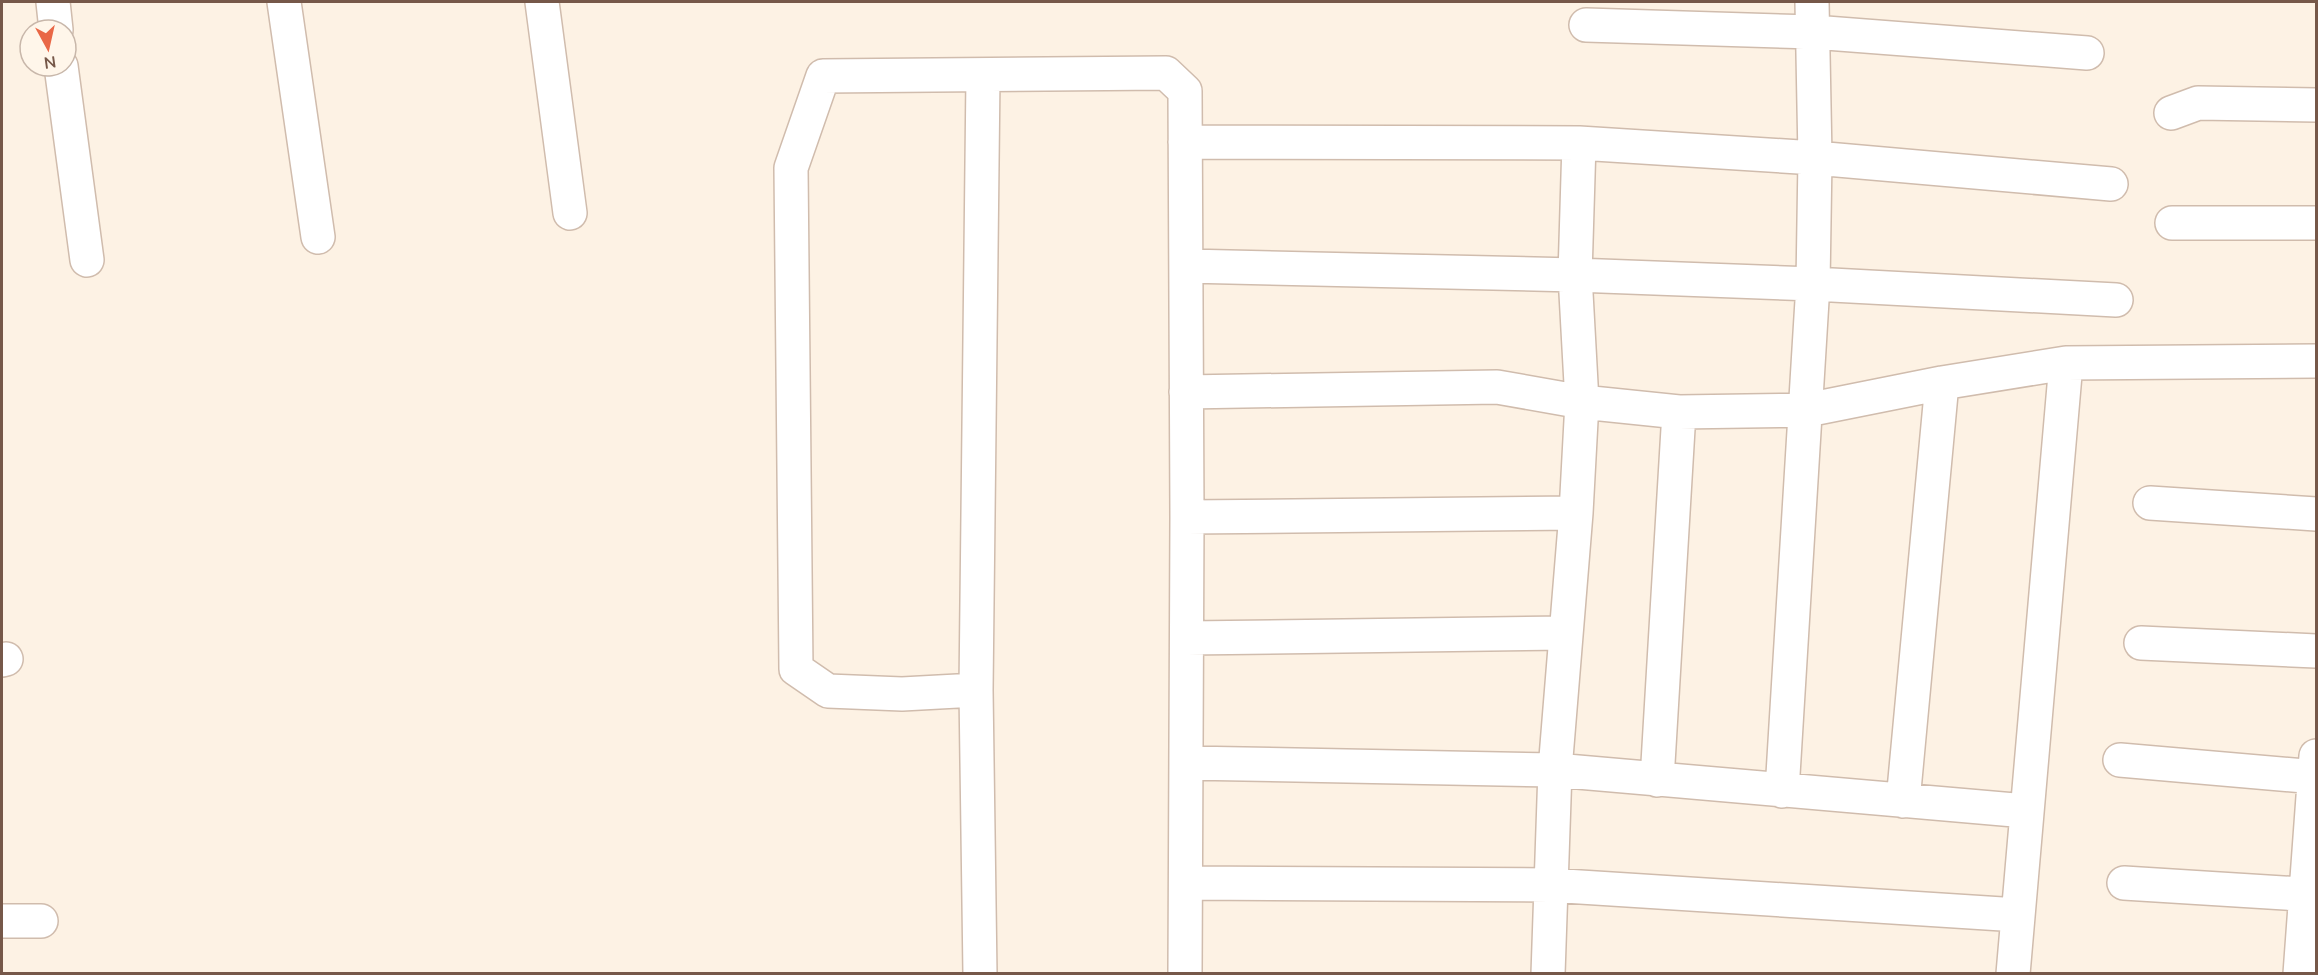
<svg xmlns="http://www.w3.org/2000/svg" width="2318" height="975" font-family="Mulish,sans-serif">
	<style>
		.lines { fill: none; stroke-linecap: round; stroke-linejoin: round }
		.minor-casing { stroke: #d0bcad; stroke-width: 36 }
		.minor { stroke: #fff; stroke-width: 33 }
	</style>
	<rect width="100%" height="100%" fill="#fdf2e4"/>
	<g class="lines">
		<g class="minor-casing">
			<path id="minor" d="M53,2L56,30
				M284,2L318,237
				M542,2L570,213
				M1586,25L1813,32L2087,53
				M61,66L87,260
				M2171,113L2198,103L2316,105
				M1185,142L1579,143L1815,158L2111,184
				M2172,223H2316
				M1187,266L1575,275L1813,284L2116,300
				M1186,392L1497,387L1582,402L1679,412L1807,410L1942,383L2066,363L2316,361
				M2150,503L2316,514
				M1187,517L1576,513
				M1187,638L1566,633
				M2141,643L2316,651
				M2,660L6,659
				M976,690L902,694L828,691L796,669L791,168L823,76L1166,73L1185,91L1187,517L1185,974
				M2120,760L2316,777
				M1187,763L1555,770L2026,811
				M1657,780L1679,412
				M1782,791L1813,284L1815,158L1812,2
				M1903,801L1942,383
				M1186,883L1549,885L2018,915
				M2124,883L2316,895
				M2,921H41
				M980,974L976,690L983,76
				M1548,974L1555,770L1576,513L1582,402L1575,275L1579,143
				M2013,974L2066,363
				M2300,974L2316,756"/>
		</g>
		<use href="#minor" class="minor"/>
	</g>
	<rect width="2318" height="975" fill="none" stroke="#765849" stroke-width="6"/>
	<g transform="translate(48 48) rotate(172)"><circle r="28" fill="#fff6ea" stroke="#c8b7aa" stroke-width="1.5"/>
	<path d="M0-4.5L10 22L0 15L-10 22Z" fill="#e96746"/>
	<text y="-9" font-size="16" font-weight="bold" text-anchor="middle" fill="#765849">N</text>
	</g>
</svg>
